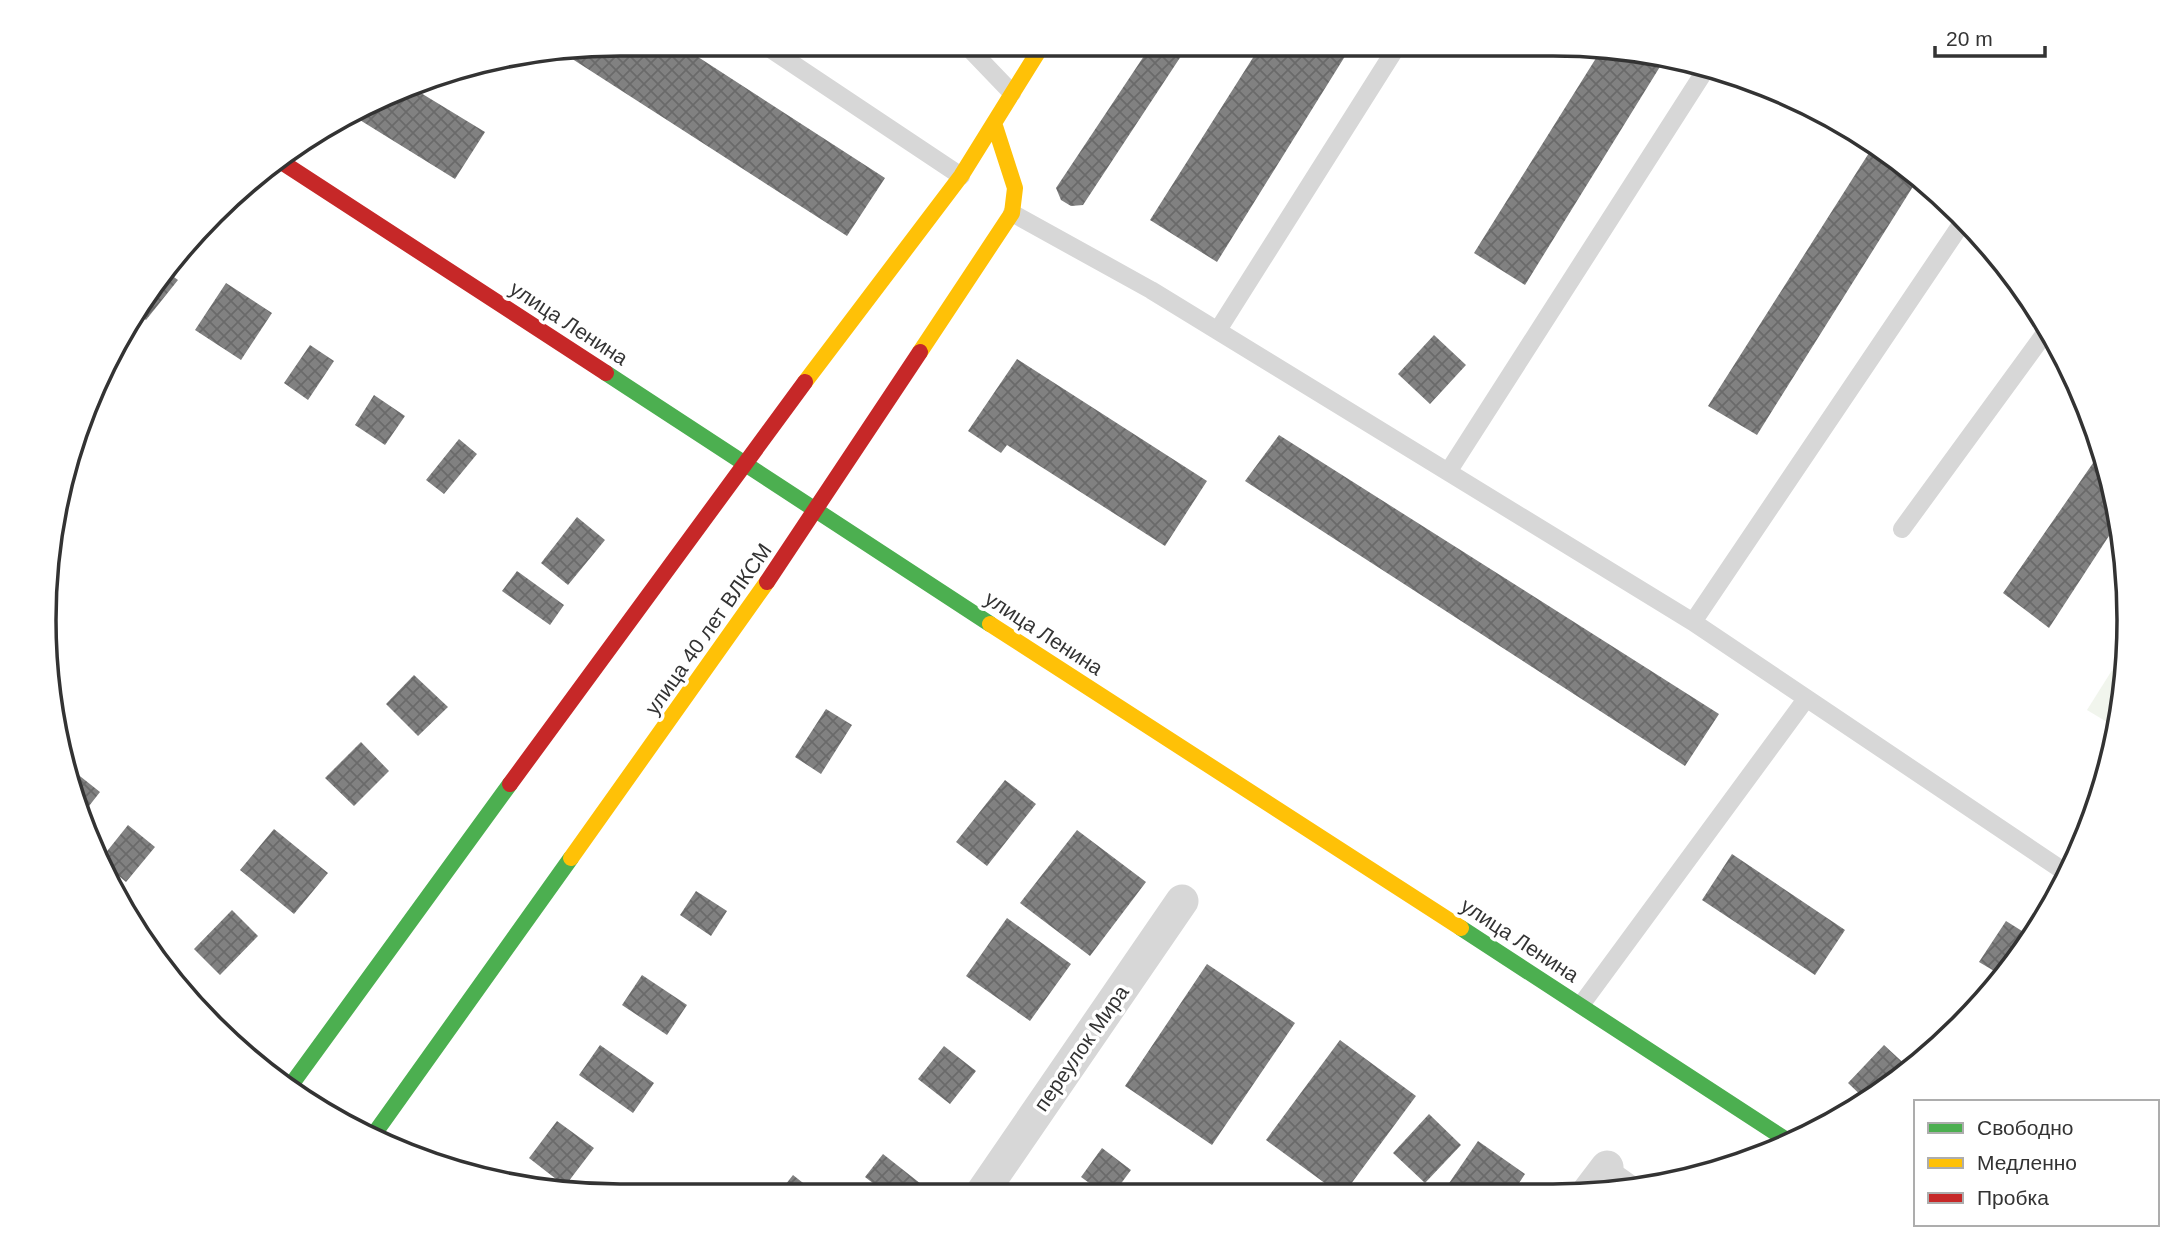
<svg xmlns="http://www.w3.org/2000/svg" width="2173" height="1240" font-family="Arial,sans-serif">
	<style>
		.pitch { fill: #f1f5ed }
		.building { fill: url(#building-cross-hatch) }
		.lines { fill: none; stroke-linecap: round; stroke-linejoin: round }
		.lane { stroke: #d7d7d7; stroke-width: 18 }
		.street { stroke: #d7d7d7; stroke-width: 33 }
		.fast { stroke: #4caf50; stroke-width: 16 }
		.slow { stroke: #ffc107; stroke-width: 16 }
		.jam { stroke: #c62828; stroke-width: 16 }
		.labels { text-anchor: middle; dominant-baseline: central; stroke-width: 7; stroke-linejoin: round; paint-order: stroke }
		.street-label { font-size: 21px; fill: #333; stroke: #fff }
		.rim { fill: none; stroke: #333; stroke-width: 3.5 }
	</style>
	<defs>
		<pattern id="building-cross-hatch" width="8" height="8" patternUnits="userSpaceOnUse" patternTransform="scale(1.75)"><rect width="8" height="8" fill="#818181"/><path d="M0 0l8 8M0 8l8-8" fill="none" stroke="#6a6a6a"/></pattern>
	</defs>
	<rect width="100%" height="100%" fill="#fff"/>
	<path class="pitch" d="M2126,648L2124,696L2117,728L2087,710Z"/>
	<path class="building" d="M620,44H678L885,178L847,236L563,53Z
		M1126,44H1189L1083,205L1071,206L1061,200L1056,188L1144,56Z
		M1261,45H1352L1217,262L1150,220Z
		M1603,47L1666,57L1525,285L1474,253Z
		M411,87L485,132L455,179L355,117Z
		M1874,145L1919,177L1757,435L1708,406Z
		M167,272L178,280L146,320L135,312L141,300Z
		M226,283L272,313L241,360L195,330Z
		M1434,335L1466,365L1430,404L1398,374Z
		M310,345L334,361L308,400L284,383Z
		M1017,359L1207,481L1165,546L1007,445L1001,453L968,431Z
		M374,395L405,416L385,445L355,425Z
		M1279,435L1719,714L1685,766L1245,481Z
		M459,439L477,454L444,494L426,480Z
		M2102,450L2110,471L2118,522L2049,628L2003,593Z
		M577,517L605,540L568,585L541,563Z
		M517,571L564,605L550,625L502,591Z
		M414,675L448,707L418,736L386,704Z
		M826,709L852,725L821,774L795,757Z
		M361,742L389,771L354,806L325,778Z
		M71,769L100,792L82,815Z
		M1005,780L1036,804L987,866L956,842Z
		M128,825L155,847L126,882L100,860Z
		M274,829L328,873L294,914L240,870Z
		M1077,830L1146,882L1090,956L1020,903Z
		M1732,854L1845,930L1815,975L1702,900Z
		M696,891L727,911L711,936L680,915Z
		M232,910L258,936L220,975L194,949Z
		M1007,918L1071,964L1030,1021L966,976Z
		M2006,921L2030,936L2001,975L1979,962Z
		M1207,964L1295,1023L1212,1145L1125,1086Z
		M642,975L687,1005L667,1035L622,1005Z
		M1340,1040L1416,1096L1345,1192H1337L1266,1140Z
		M600,1045L654,1083L633,1113L579,1075Z
		M1884,1045L1910,1069L1868,1102L1848,1083Z
		M944,1046L976,1071L950,1104L918,1079Z
		M1429,1114L1461,1145L1425,1183L1393,1153Z
		M557,1121L594,1148L565,1186L529,1158Z
		M1478,1141L1525,1174L1513,1192H1443Z
		M1102,1148L1131,1170L1114,1193H1103L1081,1177Z
		M883,1154L921,1184L912,1194H887L865,1177Z
		M793,1175L817,1194H778Z"/>
	<g class="lines">
		<path class="lane" d="M763,44L961,176
			M965,44L1012,93
			M1012,213L1151,290L1693,622L2068,874
			M1218,330L1398,45
			M1448,472L1708,66
			M1902,529L2048,329
			M1693,622L1964,220
			M1581,1005L1806,699
			M1607,1167L1638,1189"/>
		<path class="street" d="M1588,1192L1607,1167
			M981,1194L1182,901"/>
		<path class="fast" d="M606,373L990,624
			M1461,928L1788,1141
			M291,1085L510,784
			M372,1137L571,858"/>
		<path class="slow" d="M920,352L1012,213L1015,188L994,123
			M805,382L961,176L1043,44
			M990,624L1461,928
			M571,858L767,582"/>
		<path class="jam" d="M277,159L606,373
			M767,582L920,352
			M510,784L805,382"/>
	</g>
	<g class="labels">
		<g class="street-label">
			<text transform="translate(569 323) rotate(33)">улица Ленина</text>
			<text transform="translate(708 629) rotate(-55)">улица 40 лет ВЛКСМ</text>
			<text transform="translate(1044 633) rotate(33)">улица Ленина</text>
			<text transform="translate(1520 940) rotate(33)">улица Ленина</text>
			<text transform="translate(1081 1048) rotate(-55)">переулок Мира</text>
		</g>
	</g>
	<path d="M0 0H2173V1240H0ZM620 56H1553A564 564 0 0 1 2117 620V620A564 564 0 0 1 1553 1184H620A564 564 0 0 1 56 620V620A564 564 0 0 1 620 56Z" fill="#fff" fill-rule="evenodd"/>
	<path class="rim" d="M620 56H1553A564 564 0 0 1 2117 620V620A564 564 0 0 1 1553 1184H620A564 564 0 0 1 56 620V620A564 564 0 0 1 620 56Z"/>
	<rect x="1914" y="1100" width="245" height="126" fill="#ffffff" stroke="#adadad" stroke-width="2"/>
	<rect x="1928" y="1123" width="35" height="10" fill="#4caf50" stroke="#adadad" stroke-width="2"/>
	<text x="1977" y="1135" font-size="21" fill="#333333">Свободно</text>
	<rect x="1928" y="1158" width="35" height="10" fill="#ffc107" stroke="#adadad" stroke-width="2"/>
	<text x="1977" y="1170" font-size="21" fill="#333333">Медленно</text>
	<rect x="1928" y="1193" width="35" height="10" fill="#c62828" stroke="#adadad" stroke-width="2"/>
	<text x="1977" y="1205" font-size="21" fill="#333333">Пробка</text>
	<path d="M1935 46v10h110v-10" fill="none" stroke="#333333" stroke-width="3.5"/>
	<text x="1946" y="46" font-size="21" fill="#333333" stroke="#ffffff" stroke-width="5" paint-order="stroke">20 m</text>
</svg>
